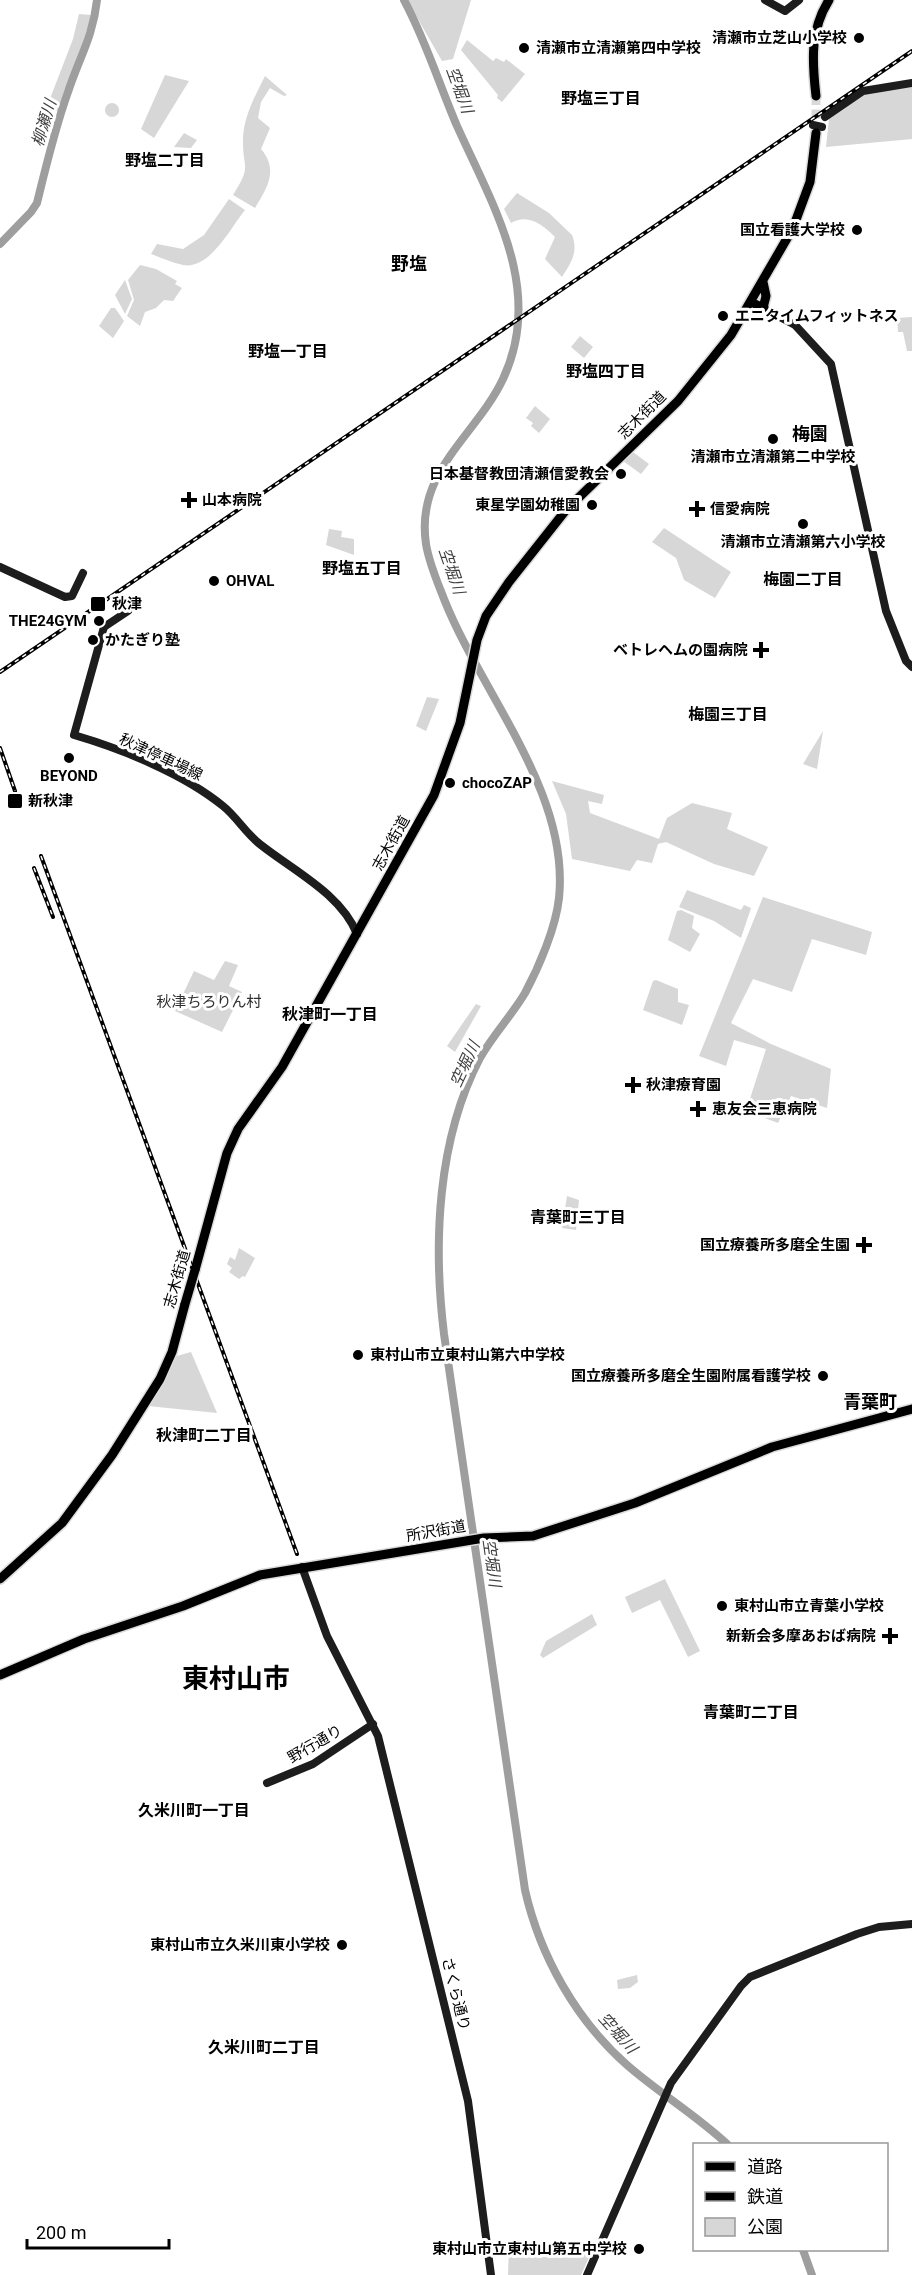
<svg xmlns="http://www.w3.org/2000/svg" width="912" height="2275" font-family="Roboto,'Noto Sans JP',sans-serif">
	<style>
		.green { fill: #d7d7d7 }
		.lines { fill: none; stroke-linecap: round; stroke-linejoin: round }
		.river { stroke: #9e9e9e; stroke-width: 8 }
		.primary-tunnel { stroke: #d9d9d9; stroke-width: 9; stroke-dasharray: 9 4.5; stroke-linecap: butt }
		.primary-casing { stroke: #dbdbdb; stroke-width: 12 }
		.secondary { stroke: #1d1d1d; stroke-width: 8 }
		.primary { stroke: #000; stroke-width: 9 }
		.rail-casing { stroke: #000; stroke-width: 4 }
		.rail { stroke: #fff; stroke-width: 1.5; stroke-dasharray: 4.5; stroke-linecap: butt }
		.primary-bridge-casing { stroke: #dbdbdb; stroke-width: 12; stroke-linecap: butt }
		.primary-bridge { stroke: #000; stroke-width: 9 }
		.poi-dot { fill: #000; stroke: #fff; stroke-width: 2 }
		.labels { text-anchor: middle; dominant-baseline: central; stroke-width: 6; stroke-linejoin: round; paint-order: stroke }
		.poi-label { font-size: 15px; font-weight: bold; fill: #000; stroke: #fff; text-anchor: start }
		.street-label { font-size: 15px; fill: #000; stroke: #fff }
		.park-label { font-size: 15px; fill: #2e2e2e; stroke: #fff }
		.water-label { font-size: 16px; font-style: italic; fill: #3f3f3f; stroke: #fff }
		.neighbourhood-label { font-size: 16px; font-weight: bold; fill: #000; stroke: #fff }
		.quarter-label { font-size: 18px; font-weight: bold; fill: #000; stroke: #fff }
		.town-label { font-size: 27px; font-weight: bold; fill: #000; stroke: #fff }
	</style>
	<rect width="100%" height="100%" fill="#fff"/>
	<path class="green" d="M407,0H471L453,59L442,61Z
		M79,14L92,15L59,111L46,109L73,39Z
		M467,40L493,61L496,58L504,62L506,59L525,74L502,102L497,98L498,95L461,50Z
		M165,75L189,81L154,138L141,129Z
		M265,76L287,95L284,96L270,88L261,102L258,118L270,128L261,149C279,170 267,188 255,208L233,195C253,163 242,170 243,138C244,116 255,96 265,76Z
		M912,87V139L826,147L829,119L864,93Z
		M105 110a7 7 0 1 1 14 0a7 7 0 1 1-14 0Z
		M184,133L197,140L191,148L174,147Z
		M517,193L549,213L572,235C579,253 570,264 562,277L545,259L555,237C543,225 528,213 511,223L504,209Z
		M229,199L245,210C231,227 210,270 183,265C173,263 162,258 151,254L157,244L183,249L204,235Z
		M140,265L156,269L177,281L175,284L182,288L173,301L164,300L156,308L145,312L140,326L127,316L134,300L128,280Z
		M125,280L132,299L125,314L115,295Z
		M111,308H115L124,321L113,338L99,326Z
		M912,317V351H907L903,332H898L897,318Z
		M580,336L593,347L584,358L571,347Z
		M535,406L550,419L539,433L531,426L533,423L526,418Z
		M633,452L649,464L641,474L623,461Z
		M664,528L731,572L715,598L684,580L676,558L652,542Z
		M329,529L342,531L341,537L354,539V555L326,545Z
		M427,697L439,699L426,731L416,726Z
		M823,731L817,769L803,764Z
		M552,781L604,795L602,804L588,801L590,813L659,839L667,818L692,803L732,813L727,829L768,847L754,876L714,864L666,842L658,844L652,863L637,860L630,871L572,859L566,814Z
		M687,890L741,910L744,905L751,908L741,938L714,921L679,907Z
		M763,897L872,932L866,955L812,939L792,992L753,979L731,1023L771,1044L831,1069L827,1108L791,1096L778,1123L746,1111L766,1049L734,1040L726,1066L699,1056Z
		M681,910L694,916L692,928L700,934L690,952L668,940L677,911Z
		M225,961L238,965L229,986L242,992L222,1032L175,1011L194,971L214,980Z
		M656,980L678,989V1002L689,1005L682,1025L643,1010L653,981Z
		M476,1004L481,1006L455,1052L447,1046Z
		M567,1196L579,1200L576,1230L562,1228Z
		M239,1248L255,1258L245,1277L243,1276L239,1279L229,1272L232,1268L227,1264L230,1257L235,1260Z
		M191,1352L217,1413L148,1406L173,1357Z
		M665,1579L700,1651L688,1657L660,1600L632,1613L625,1597Z
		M592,1614L597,1625L543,1658L540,1655L546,1641Z
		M637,1975L638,1982L630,1988L618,1989L617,1980Z
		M583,2245L592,2246L593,2249L581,2275H508L509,2248L524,2251L525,2249Z"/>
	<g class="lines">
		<path class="river" d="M404,0C426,41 439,84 457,126C493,206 545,290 503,379C476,436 415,471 426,544C429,563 437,581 444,599C481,693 570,792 559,898C556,927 539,967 525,993C512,1015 493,1035 480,1058C437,1140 433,1244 444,1334L525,1890C540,1956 576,2020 627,2065C659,2093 696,2115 727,2144
			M0,244L31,212L37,203C46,166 55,128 68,92C79,58 93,37 97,0
			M803,2250L812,2275"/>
		<path class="primary-tunnel" d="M816,96V133"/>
		<g class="primary-casing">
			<path id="primary" d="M816,96C812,61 810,30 829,0
				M751,302L763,308L766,296L763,282
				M195,1270L227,1153L238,1129L282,1067L434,795L460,723L477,640L486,616L509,582L566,510L678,401L731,335L793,228L810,182L816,133
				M0,1579L62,1523L112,1455L160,1379L172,1352L185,1304
				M0,1675L84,1639L183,1606L260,1575L484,1538L533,1536L635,1503L772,1447L912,1409"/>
		</g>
		<path class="secondary" d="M765,0L785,11L799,0
			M825,117L863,91L912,83
			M813,125L822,127
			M763,308L795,325L831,364L886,611L906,661L912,667
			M0,567L65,597L72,596L83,573
			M128,611L104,627L74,735C122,749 184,774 223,806C237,817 246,834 261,845C294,871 341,894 357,934
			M302,1567L327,1636L378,1736L468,2101L491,2275
			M267,1783L313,1764L373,1724
			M587,2275L671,2083L741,1986L750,1977L857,1934L879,1927L912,1924"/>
		<use href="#primary" class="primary"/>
		<g class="rail-casing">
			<path id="rail" d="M0,672L912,51
				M0,748L15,791
				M41,856L297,1554
				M34,868L53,917"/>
		</g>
		<use href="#rail" class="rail"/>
		<g class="primary-bridge-casing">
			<path id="primary-bridge" d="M185,1304L195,1270"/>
		</g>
		<use href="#primary-bridge" class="primary-bridge"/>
	</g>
	<g class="poi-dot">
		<circle cx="859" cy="38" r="6"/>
		<circle cx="524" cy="48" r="6"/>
		<circle cx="857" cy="230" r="6"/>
		<circle cx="723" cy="316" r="6"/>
		<circle cx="773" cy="439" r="6"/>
		<circle cx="621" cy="474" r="6"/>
		<path d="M186 491h6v6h6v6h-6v6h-6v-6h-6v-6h6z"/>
		<circle cx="592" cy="505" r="6"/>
		<path d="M694 500h6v6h6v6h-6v6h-6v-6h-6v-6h6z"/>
		<circle cx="803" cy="524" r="6"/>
		<circle cx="214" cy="581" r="6"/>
		<rect x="90" y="596" width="16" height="16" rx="3"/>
		<circle cx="99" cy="621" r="6"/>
		<circle cx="93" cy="640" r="6"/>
		<path d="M758 641h6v6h6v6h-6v6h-6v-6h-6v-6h6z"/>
		<circle cx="69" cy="758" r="6"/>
		<circle cx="450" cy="783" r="6"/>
		<rect x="7" y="793" width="16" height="16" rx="3"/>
		<path d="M630 1076h6v6h6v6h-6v6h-6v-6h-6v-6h6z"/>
		<path d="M695 1100h6v6h6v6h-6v6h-6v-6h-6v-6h6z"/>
		<path d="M861 1236h6v6h6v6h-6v6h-6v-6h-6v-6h6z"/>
		<circle cx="358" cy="1355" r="6"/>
		<circle cx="823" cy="1376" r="6"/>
		<circle cx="722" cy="1606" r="6"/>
		<path d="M887 1627h6v6h6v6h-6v6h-6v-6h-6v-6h6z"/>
		<circle cx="342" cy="1945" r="6"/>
		<circle cx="639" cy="2249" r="6"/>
	</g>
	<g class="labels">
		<g class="poi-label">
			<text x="847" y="38" text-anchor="end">清瀬市立芝山小学校</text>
			<text x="536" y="48">清瀬市立清瀬第四中学校</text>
			<text x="845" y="230" text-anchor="end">国立看護大学校</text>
			<text x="735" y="316">エニタイムフィットネス</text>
			<text x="773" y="457" text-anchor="middle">清瀬市立清瀬第二中学校</text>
			<text x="609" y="474" text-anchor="end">日本基督教団清瀬信愛教会</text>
			<text x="202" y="500">山本病院</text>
			<text x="580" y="505" text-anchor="end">東星学園幼稚園</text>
			<text x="710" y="509">信愛病院</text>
			<text x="803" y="542" text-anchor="middle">清瀬市立清瀬第六小学校</text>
			<text x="226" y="581">OHVAL</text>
			<text x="112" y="604">秋津</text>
			<text x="87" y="621" text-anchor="end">THE24GYM</text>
			<text x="105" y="640">かたぎり塾</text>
			<text x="748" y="650" text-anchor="end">ベトレヘムの園病院</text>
			<text x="69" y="776" text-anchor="middle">BEYOND</text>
			<text x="462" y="783">chocoZAP</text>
			<text x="28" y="801">新秋津</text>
			<text x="646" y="1085">秋津療育園</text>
			<text x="712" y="1109">恵友会三恵病院</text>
			<text x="850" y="1245" text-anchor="end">国立療養所多磨全生園</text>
			<text x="370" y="1355">東村山市立東村山第六中学校</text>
			<text x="811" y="1376" text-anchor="end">国立療養所多磨全生園附属看護学校</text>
			<text x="734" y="1606">東村山市立青葉小学校</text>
			<text x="876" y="1636" text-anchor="end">新新会多摩あおば病院</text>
			<text x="330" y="1945" text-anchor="end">東村山市立久米川東小学校</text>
			<text x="627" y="2249" text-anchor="end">東村山市立東村山第五中学校</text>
		</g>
		<g class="street-label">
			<text transform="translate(642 415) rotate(-45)">志木街道</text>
			<text transform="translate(161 757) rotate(25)">秋津停車場線</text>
			<text transform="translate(391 843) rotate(-61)">志木街道</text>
			<text transform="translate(177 1279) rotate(-74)">志木街道</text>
			<text transform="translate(436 1531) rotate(-10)">所沢街道</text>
			<text transform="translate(315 1744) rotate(-30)">野行通り</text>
			<text transform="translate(456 1994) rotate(76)">さくら通り</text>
		</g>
		<g class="park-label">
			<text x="209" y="1002">秋津ちろりん村</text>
		</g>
		<g class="water-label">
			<text transform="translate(460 90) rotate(70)">空堀川</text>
			<text transform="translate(44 123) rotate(-73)">柳瀬川</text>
			<text transform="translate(452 571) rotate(71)">空堀川</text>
			<text transform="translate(465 1064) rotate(-65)">空堀川</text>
			<text transform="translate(492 1563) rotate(82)">空堀川</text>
			<text transform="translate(618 2033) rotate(48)">空堀川</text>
		</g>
		<g class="neighbourhood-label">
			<text x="601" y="98">野塩三丁目</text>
			<text x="165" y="160">野塩二丁目</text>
			<text x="288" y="351">野塩一丁目</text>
			<text x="606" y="371">野塩四丁目</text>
			<text x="362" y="568">野塩五丁目</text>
			<text x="803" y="579">梅園二丁目</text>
			<text x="728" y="714">梅園三丁目</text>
			<text x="330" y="1014">秋津町一丁目</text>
			<text x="578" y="1217">青葉町三丁目</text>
			<text x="204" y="1435">秋津町二丁目</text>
			<text x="751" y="1712">青葉町二丁目</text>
			<text x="194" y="1810">久米川町一丁目</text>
			<text x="264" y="2047">久米川町二丁目</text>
		</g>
		<g class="quarter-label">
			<text x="409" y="263">野塩</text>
			<text x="810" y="433">梅園</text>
			<text x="870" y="1401">青葉町</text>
		</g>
		<g class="town-label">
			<text x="236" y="1679">東村山市</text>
		</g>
	</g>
	<rect x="693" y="2143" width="195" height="108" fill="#ffffff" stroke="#999999" stroke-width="1.5"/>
	<rect x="705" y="2162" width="30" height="9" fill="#000000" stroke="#999999" stroke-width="1.5"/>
	<text x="747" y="2173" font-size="18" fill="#000000">道路</text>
	<rect x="705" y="2192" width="30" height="9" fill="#000000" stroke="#999999" stroke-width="1.5"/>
	<text x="747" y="2203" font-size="18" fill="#000000">鉄道</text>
	<rect x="705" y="2218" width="30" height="18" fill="#d7d7d7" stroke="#999999" stroke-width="1.5"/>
	<text x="747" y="2233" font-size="18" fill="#000000">公園</text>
	<path d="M27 2239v9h142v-9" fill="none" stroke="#000000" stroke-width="3"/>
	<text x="36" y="2239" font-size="18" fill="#000000" stroke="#ffffff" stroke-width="4.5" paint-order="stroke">200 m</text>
</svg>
